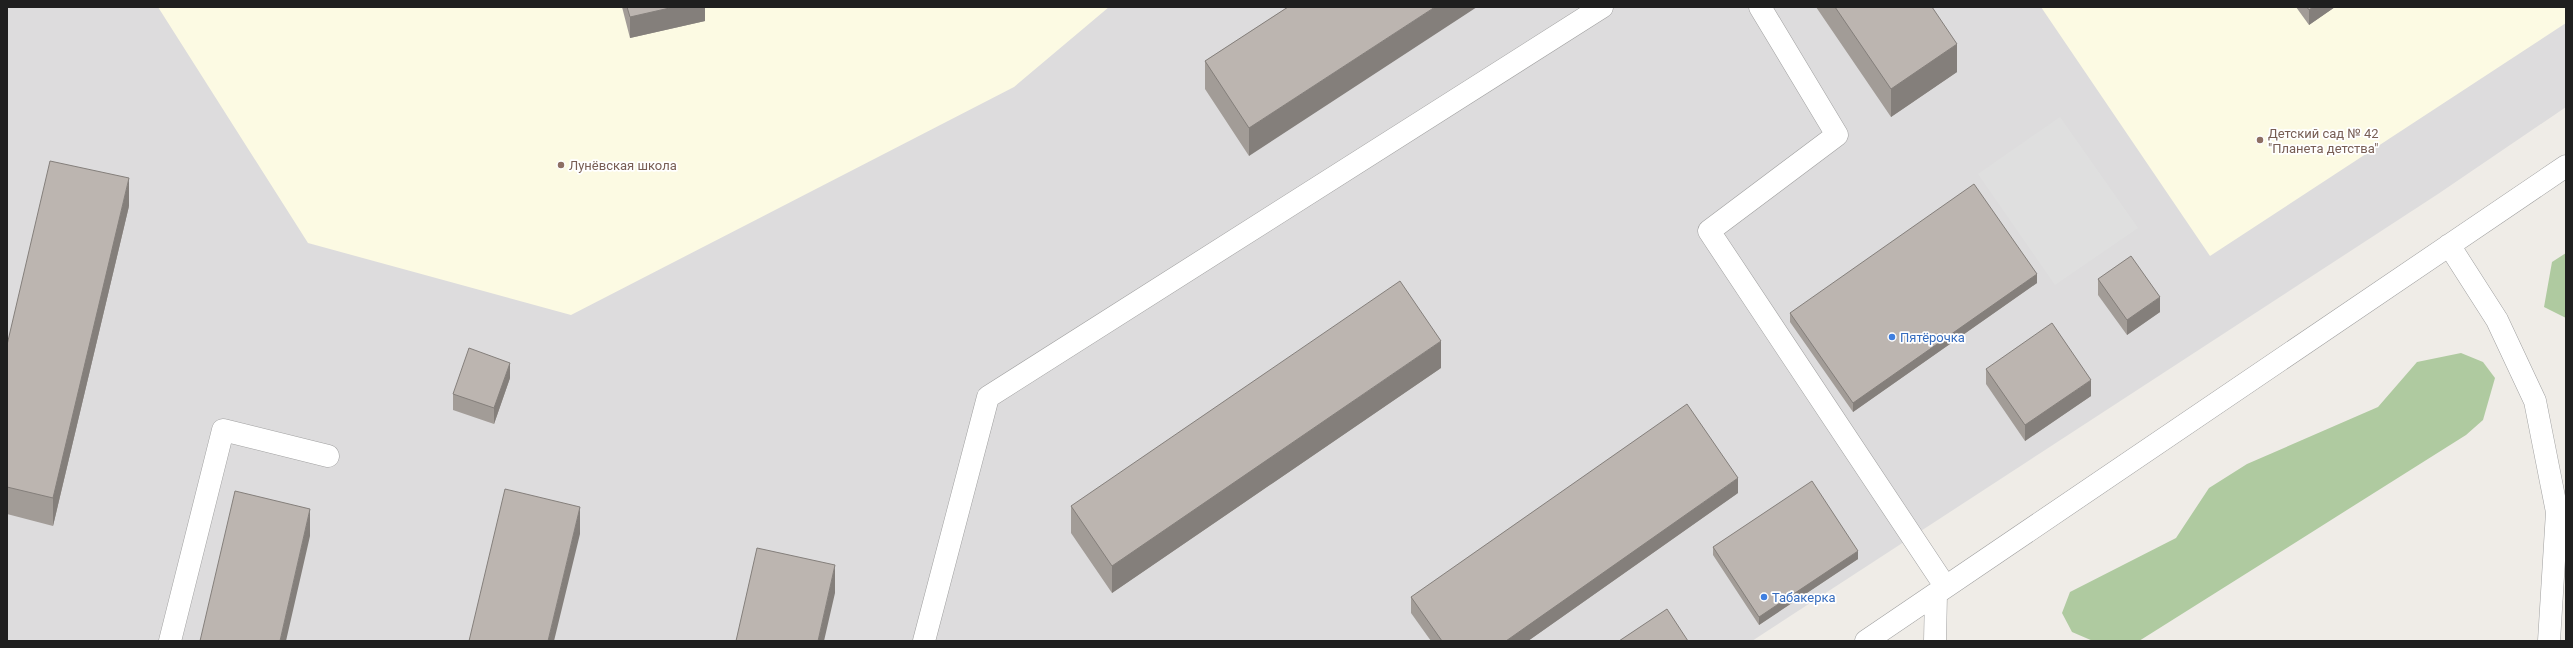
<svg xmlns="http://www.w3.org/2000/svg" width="2573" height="648" font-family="Roboto,sans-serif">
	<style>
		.residential { fill: #dddcdd }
		.education { fill: #fcfae3 }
		.forest { fill: #afcaa0 }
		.parking { fill: #dfdfdf }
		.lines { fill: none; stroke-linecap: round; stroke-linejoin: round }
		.minor-casing { stroke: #a0a0a0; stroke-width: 23 }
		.minor { stroke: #fff; stroke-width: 22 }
		.wall { fill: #a29c97 }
		.shaded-wall { fill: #847f7b }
		.building { fill: #bcb5b0; stroke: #847f7b }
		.education-dot { fill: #8d6e63; stroke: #fff; stroke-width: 1.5 }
		.shop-dot { fill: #3f7fe0; stroke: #fff; stroke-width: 1.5 }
		.labels { text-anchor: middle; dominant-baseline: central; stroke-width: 3.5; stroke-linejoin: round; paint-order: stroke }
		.education-label { font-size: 13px; fill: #785e54; stroke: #fff; text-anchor: start }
		.shop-label { font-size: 13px; fill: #366cbe; stroke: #fff; text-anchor: start }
	</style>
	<rect width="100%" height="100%" fill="#efece7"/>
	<path class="residential" d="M7,7H2566V107L2438,194L1752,641H7Z"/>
	<path class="education" d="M158,7H1109L1014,87L571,315L308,243Z
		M2041,7H2566V23L2210,256Z"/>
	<path class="forest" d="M2566,253V318L2544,307L2552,262Z
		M2461,353L2483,362L2495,378L2483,420L2466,435L2139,641H2093L2072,632L2062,613L2070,592L2176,538L2209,488L2247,464L2378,407L2417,362Z"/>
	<path class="parking" d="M2060,117L2138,228L2055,285L1978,174Z"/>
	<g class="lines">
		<g class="minor-casing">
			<path id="minor" d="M1760,7L1837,135L1709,231L1945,586
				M2449,245L2497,320L2535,401L2557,512L2549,641
				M170,641L223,430L328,456
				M924,641L988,397L1602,7
				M1866,641L2566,166
				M1935,641L1936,594"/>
		</g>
		<use href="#minor" class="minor"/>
	</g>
	<path class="wall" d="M622,7H705V21L630,38Z
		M1288,7L1249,156L1205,89V61Z
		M1816,7H1932L1957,72L1891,117Z
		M2296,7H2335L2309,25Z
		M129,206L53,526L7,514V345Z
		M2098,279L2160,312L2127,335L2098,295Z
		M2037,283L1853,412L1790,322V313Z
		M1441,368L1112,593L1071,533V506Z
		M1986,369L2091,396L2025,441L1986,384Z
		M510,378L494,424L453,410V394Z
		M1738,493L1528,641H1431L1411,613V597Z
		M1713,547L1858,559L1759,625L1713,555Z"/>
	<path class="shaded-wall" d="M674,7H705V21L630,38V17Z
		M1435,7H1477L1249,156V128Z
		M2313,7H2335L2309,25V10Z
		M1957,44V72L1891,117V89Z
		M129,178V206L53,526V498Z
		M2037,274V283L1853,412V403Z
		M2160,297V312L2127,335V320Z
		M1441,341V368L1112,593V566Z
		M510,363V378L494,424V408Z
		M2091,380V396L2025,441V425Z
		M1738,478V493L1528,641H1506Z
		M580,507V534L554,641H548Z
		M310,509V536L286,641H280Z
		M1858,551V559L1759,625V617Z
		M835,565V593L824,641H818Z"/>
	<path class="building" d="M627,7H674L630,17Z
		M1288,7H1435L1249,128L1205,61Z
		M1835,7H1932L1957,44L1891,89Z
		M2307,7H2313L2309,10Z
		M50,161L129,178L53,498L7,487V345Z
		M1974,184L2037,274L1853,403L1790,313Z
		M2131,256L2160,297L2127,320L2098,279Z
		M1400,281L1441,341L1112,566L1071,506Z
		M2052,323L2091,380L2025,425L1986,369Z
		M469,348L510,363L494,408L453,394Z
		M1687,404L1738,478L1506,641H1442L1411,597Z
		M1812,481L1858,551L1759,617L1713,547Z
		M505,489L580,507L548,641H469Z
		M235,491L310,509L280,641H200Z
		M757,548L835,565L818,641H736Z
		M1667,609L1688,641H1619Z"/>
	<g class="education-dot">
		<circle cx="2260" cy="140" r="4"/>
		<circle cx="561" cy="165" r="4"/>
	</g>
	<g class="shop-dot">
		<circle cx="1892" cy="337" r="4"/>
		<circle cx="1764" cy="597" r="4"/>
	</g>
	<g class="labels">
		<g class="education-label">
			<text x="2268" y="133">Детский сад № 42<tspan x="2268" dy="15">"Планета детства"</tspan></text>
			<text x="569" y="165">Лунёвская школа</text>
		</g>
		<g class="shop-label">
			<text x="1900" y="337">Пятёрочка</text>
			<text x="1772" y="597">Табакерка</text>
		</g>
	</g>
	<rect width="2573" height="648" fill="none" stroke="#1f1f1f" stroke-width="16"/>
</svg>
